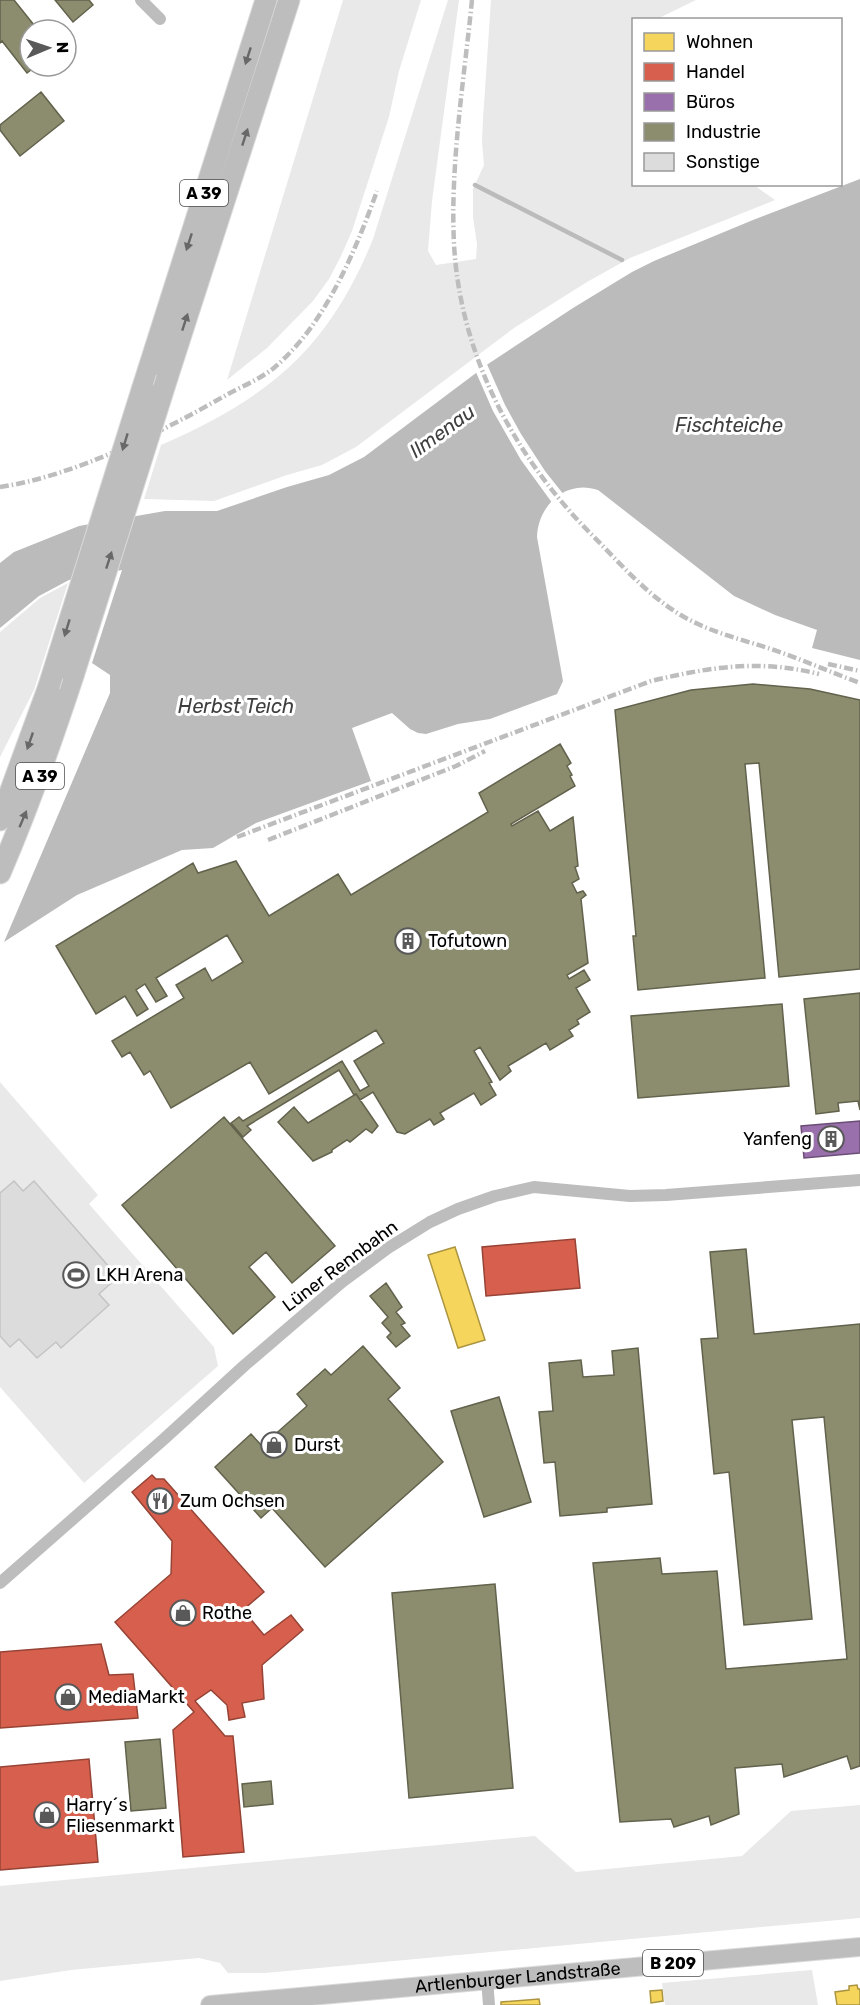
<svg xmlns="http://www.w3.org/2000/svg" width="860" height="2005" font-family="Rubik,sans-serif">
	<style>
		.green { fill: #e9e9e9 }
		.water { fill: #bbb }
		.pier { fill: #fff }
		.homes { fill: #f6d55c; stroke: #ac9540; stroke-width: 1.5 }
		.shops { fill: #d6604d; stroke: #964336; stroke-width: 1.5 }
		.offices { fill: #9970ab; stroke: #6b4e78; stroke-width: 1.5 }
		.industry { fill: #8c8c6e; stroke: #62624d; stroke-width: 1.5 }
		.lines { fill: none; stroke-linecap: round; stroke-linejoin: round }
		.stream { stroke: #bbb; stroke-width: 4.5 }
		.building { fill: #dcdcdc; stroke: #c4c4c4; stroke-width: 1.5 }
		.primary-casing { stroke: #dbdbdb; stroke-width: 20 }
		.highway-casing { stroke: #dbdbdb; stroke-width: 23 }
		.street { stroke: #bdbdbd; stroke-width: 12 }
		.primary { stroke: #bdbdbd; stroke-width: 18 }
		.highway { stroke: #bdbdbd; stroke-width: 21 }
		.rail { stroke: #bdbdbd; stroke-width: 4.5; stroke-dasharray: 9 3 1.5 3; stroke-linecap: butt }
		.highway-bridge-casing { stroke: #dbdbdb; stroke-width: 23; stroke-linecap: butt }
		.highway-bridge { stroke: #bdbdbd; stroke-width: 21 }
		.oneway { fill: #686868 }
		.labels { text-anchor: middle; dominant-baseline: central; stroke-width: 6; stroke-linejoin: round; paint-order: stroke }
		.shield { fill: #fff; stroke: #4c4c4c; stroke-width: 1.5 }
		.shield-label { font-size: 16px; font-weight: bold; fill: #000 }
		.poi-label { font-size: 18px; fill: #000; stroke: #fff; text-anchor: start }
		.street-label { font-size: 18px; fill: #000; stroke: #fff }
		.water-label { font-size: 20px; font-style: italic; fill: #3f3f3f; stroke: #fff }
	</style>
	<rect width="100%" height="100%" fill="#fff"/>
	<path class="green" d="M343,0H421L399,71L389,117L352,231L341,256L329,279L313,301L267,348L227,380Z
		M448,0H459L432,201L428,251L436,265L476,259L477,244L473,217V189L484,165L482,142L483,119L491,0H696L657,19L634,20L632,32L634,37V184L754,185L775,200L630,258L587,282L514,328L356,447L322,465L287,475L214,501L144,499L161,445C268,398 328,350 373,239Z
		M68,583L34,690L0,757V632L40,598Z
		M0,1082L98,1195L89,1204L214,1347L218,1366L84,1483L0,1387Z
		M860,1805V1918L265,1973H228L220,1963L199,1958L71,1970L0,1981V1886L535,1836L576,1872L742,1856L791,1811Z
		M812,1970L818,2005H665L662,1983Z"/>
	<path class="water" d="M860,179V660L812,648L817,630L775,615L734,596L598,490C566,479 538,505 537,537L563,681L557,694L490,719L458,724L426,734L418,733L410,729L392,713L352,728L371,781L256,823L213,848L182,850L77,895L4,942L110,693V675L92,663L122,570L69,580L39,596L0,628V563L14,552L79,526L165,511H217L287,487L329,475L364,457L488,364L573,308L632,272L654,261L753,220Z"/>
	<path class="pier" d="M486,362L505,405L521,434L545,471L564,495L553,504L521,460L493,411L475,370Z"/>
	<path class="homes" d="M455,1247L485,1340L458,1348L428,1255Z
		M857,1985L858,1989H860V2005H837L835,1992L849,1990V1986Z
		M662,1990L663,2001L651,2003L650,1991Z
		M539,1999L540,2005H501V2002Z"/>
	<path class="shops" d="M575,1239L580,1288L486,1296L482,1247Z
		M152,1475L156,1479H164L264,1592L243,1610L264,1635L291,1615L303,1630L262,1665L264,1699L242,1703L245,1717L229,1720L227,1705L211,1690L195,1701L225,1736H233L244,1852L183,1857L173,1730L194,1712L115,1622L171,1574L172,1541L132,1492Z
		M101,1644L109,1675L133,1674L138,1718L0,1728V1652Z
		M89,1759L98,1862L0,1870V1767Z"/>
	<path class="offices" d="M860,1121V1153L804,1158L801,1126Z"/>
	<path class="industry" d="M0,0H14L38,30H30V66H36L27,73L2,41L0,43Z
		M55,0H89L93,5L73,22Z
		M41,92L64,121L20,156L0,130V125Z
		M753,684L810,689L860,700V969L779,977L759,763L745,764L765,978L638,990L633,936H636L615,710L691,690Z
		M560,744L571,763L567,766L572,775L570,776L575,786L511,824L512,826L538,811L550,831L573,817L578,866L575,867L579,879L572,883L577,893L583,891L586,895L581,899L588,963L567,975L569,979L584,970L590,980L576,988L590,1012L577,1020L579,1024L569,1030L573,1036L550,1050L546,1043L508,1066L511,1071L500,1080L480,1047L474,1051L492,1082L489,1083L496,1095L481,1105L474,1093L440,1113L444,1119L434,1125L430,1119L405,1134L397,1132L373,1092L360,1100L356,1094L354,1095L339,1070L247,1126L251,1130L243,1137L231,1123L239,1117L243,1121L342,1061L360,1091L369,1086L354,1061L384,1043L376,1030L269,1094L250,1062L171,1108L150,1071L144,1075L130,1052L122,1057L112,1041L184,998L176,985L205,968L212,981L243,962L227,935L156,978L167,996L156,1002L145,984L136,990L148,1009L137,1016L125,996L96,1014L56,946L193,863L198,873L236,861L269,916L338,874L351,895L488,812L479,793Z
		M860,993V1110L858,1101L838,1103L839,1111L816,1114L804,999Z
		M782,1004L789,1086L638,1098L631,1016Z
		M356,1094L378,1126L372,1133L366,1129L350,1142L347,1140L332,1150V1152L313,1161L278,1122L294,1107L308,1123Z
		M224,1117L335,1246L292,1283L266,1252L249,1267L275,1297L233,1334L122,1205Z
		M746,1249L754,1334L860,1324V1766L851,1769L847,1756L784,1777L782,1764L735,1768L739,1814L711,1825L709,1816L674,1827L671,1819L620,1822L593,1563L660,1558L662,1574L717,1571L726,1669L847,1659L824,1417L792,1420L812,1619L744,1625L729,1472L714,1474L701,1339L718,1338L710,1252Z
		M386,1283L402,1307L396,1312L405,1323L401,1325L410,1336L396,1347L387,1337L391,1333L382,1323L388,1317L370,1296Z
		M363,1346L400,1388L388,1399L443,1462L325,1567L272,1508L261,1518L215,1467L251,1434L262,1446L307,1406L297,1394L325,1369L331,1375Z
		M638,1348L652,1504L607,1508V1512L560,1516L555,1462L544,1463L539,1412L553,1411L549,1363L581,1360L583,1377L614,1375L612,1351Z
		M499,1397L531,1502L484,1517L451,1411Z
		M495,1584L513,1788L409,1798L392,1593Z
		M160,1739L166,1808L131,1811L125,1742Z
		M271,1781L273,1804L244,1807L242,1784Z"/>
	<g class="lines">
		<path class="stream" d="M475,185L622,260"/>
	</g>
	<path class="building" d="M14,1181L23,1191L34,1181L118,1277L99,1294L109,1305L61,1348L56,1342L37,1358L19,1339L10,1347L0,1336V1193Z"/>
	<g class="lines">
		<g class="primary-casing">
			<g id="primary">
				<path id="s1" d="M210,2005L860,1947"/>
			</g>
		</g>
		<g class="highway-casing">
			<path id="highway" d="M167,378L289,0
				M143,387L266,0
				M0,820L49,686
				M0,873C28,808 51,743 73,676"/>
		</g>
		<path class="street" d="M141,0L160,19
			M0,1583L164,1439L245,1365L342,1282L388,1248L430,1222L458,1209L495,1196L534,1187L630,1196L666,1195L860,1180
			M487,1979L489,2005"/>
		<use href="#primary" class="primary"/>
		<use href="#highway" class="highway"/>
		<path class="rail" d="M472,0C464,80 450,165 454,244C460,355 514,456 591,534C623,566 655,605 698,624C721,635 747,641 771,649C801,659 830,672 860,683
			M0,487C75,476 162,432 228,394C243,386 262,378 275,367C288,356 302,340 312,326C341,285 360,238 377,191
			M828,664L860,671
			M237,837L651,681C710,667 759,659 819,674
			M268,840L456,766L485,751"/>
		<g class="highway-bridge-casing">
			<path id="highway-bridge" d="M73,676L167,378
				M49,686L143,387"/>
		</g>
		<use href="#highway-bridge" class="highway-bridge"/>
	</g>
	<defs><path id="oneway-solid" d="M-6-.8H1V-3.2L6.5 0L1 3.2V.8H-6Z" transform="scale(1.5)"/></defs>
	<g class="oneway">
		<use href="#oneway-solid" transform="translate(248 56) rotate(108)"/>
		<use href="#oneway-solid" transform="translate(245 137) rotate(-72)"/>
		<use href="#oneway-solid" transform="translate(189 242) rotate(108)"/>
		<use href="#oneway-solid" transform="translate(185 322) rotate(-72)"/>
		<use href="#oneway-solid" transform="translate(125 442) rotate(107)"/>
		<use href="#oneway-solid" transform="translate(109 560) rotate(-72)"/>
		<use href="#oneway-solid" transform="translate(67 628) rotate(107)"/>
		<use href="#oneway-solid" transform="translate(30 741) rotate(109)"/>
		<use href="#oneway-solid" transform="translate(23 819) rotate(-67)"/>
	</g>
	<defs>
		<g id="building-ring" transform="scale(1.35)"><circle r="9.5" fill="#fff" stroke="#595959" stroke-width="1.5"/><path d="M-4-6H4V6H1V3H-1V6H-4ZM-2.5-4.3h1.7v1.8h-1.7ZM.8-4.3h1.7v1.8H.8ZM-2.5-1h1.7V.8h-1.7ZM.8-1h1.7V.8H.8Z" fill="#595959"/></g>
		<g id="stadium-ring" transform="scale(1.35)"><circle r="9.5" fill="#fff" stroke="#595959" stroke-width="1.5"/><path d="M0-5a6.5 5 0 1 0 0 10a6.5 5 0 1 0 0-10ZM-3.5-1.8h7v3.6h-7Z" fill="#595959"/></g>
		<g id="shop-ring" transform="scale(1.35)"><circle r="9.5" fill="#fff" stroke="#595959" stroke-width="1.5"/><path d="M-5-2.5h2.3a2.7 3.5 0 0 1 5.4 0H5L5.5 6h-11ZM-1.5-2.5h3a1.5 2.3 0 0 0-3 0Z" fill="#595959"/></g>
		<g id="restaurant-ring" transform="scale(1.35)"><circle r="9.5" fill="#fff" stroke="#595959" stroke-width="1.5"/><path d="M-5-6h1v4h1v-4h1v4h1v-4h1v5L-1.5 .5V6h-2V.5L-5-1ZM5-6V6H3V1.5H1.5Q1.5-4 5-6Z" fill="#595959"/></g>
	</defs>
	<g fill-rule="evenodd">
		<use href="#building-ring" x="408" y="941"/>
		<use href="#building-ring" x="831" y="1139"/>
		<use href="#stadium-ring" x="76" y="1275"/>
		<use href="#shop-ring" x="274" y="1445"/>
		<use href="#restaurant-ring" x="160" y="1501"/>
		<use href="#shop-ring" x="183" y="1613"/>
		<use href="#shop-ring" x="68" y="1697"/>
		<use href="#shop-ring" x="47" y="1815"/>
	</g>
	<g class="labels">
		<g class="shield">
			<rect x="180" y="180" width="48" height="26" rx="4.5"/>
			<rect x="16" y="763" width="48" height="26" rx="4.5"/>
			<rect x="643" y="1950" width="60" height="26" rx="4.5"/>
		</g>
		<g class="shield-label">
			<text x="204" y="193">A 39</text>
			<text x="40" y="776">A 39</text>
			<text x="673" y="1963">B 209</text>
		</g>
		<g class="poi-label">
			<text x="428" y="941">Tofutown</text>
			<text x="812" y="1139" text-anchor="end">Yanfeng</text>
			<text x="96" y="1275">LKH Arena</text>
			<text x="294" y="1445">Durst</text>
			<text x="180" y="1501">Zum Ochsen</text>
			<text x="202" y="1613">Rothe</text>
			<text x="88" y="1697">MediaMarkt</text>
			<text x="66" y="1805">Harry´s<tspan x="66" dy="21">Fliesenmarkt</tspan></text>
		</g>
		<g class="street-label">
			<text transform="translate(340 1266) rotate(-37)">Lüner Rennbahn</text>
			<text stroke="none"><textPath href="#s1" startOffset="309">Artlenburger Landstraße</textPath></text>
		</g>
		<g class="water-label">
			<text x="729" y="425">Fischteiche</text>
			<text transform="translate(442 431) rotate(-36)">Ilmenau</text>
			<text x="236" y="706">Herbst Teich</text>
		</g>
	</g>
	<rect x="632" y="18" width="210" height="168" fill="#ffffff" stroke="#999999" stroke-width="1.5"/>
	<rect x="644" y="33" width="30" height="18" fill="#f6d55c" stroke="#999999" stroke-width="1.5"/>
	<text x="686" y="48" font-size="18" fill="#000000">Wohnen</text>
	<rect x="644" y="63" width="30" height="18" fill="#d6604d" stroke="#999999" stroke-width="1.5"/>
	<text x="686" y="78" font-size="18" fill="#000000">Handel</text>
	<rect x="644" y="93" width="30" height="18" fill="#9970ab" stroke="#999999" stroke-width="1.5"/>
	<text x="686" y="108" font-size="18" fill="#000000">Büros</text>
	<rect x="644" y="123" width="30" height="18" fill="#8c8c6e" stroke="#999999" stroke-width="1.5"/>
	<text x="686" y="138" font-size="18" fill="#000000">Industrie</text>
	<rect x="644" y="153" width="30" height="18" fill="#dcdcdc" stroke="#999999" stroke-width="1.5"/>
	<text x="686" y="168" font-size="18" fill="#000000">Sonstige</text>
	<g transform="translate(48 48) rotate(88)"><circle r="28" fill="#ffffff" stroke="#999999" stroke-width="1.5"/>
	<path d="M0-4.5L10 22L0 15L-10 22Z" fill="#595959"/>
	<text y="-9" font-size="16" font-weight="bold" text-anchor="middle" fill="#000000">N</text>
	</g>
</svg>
